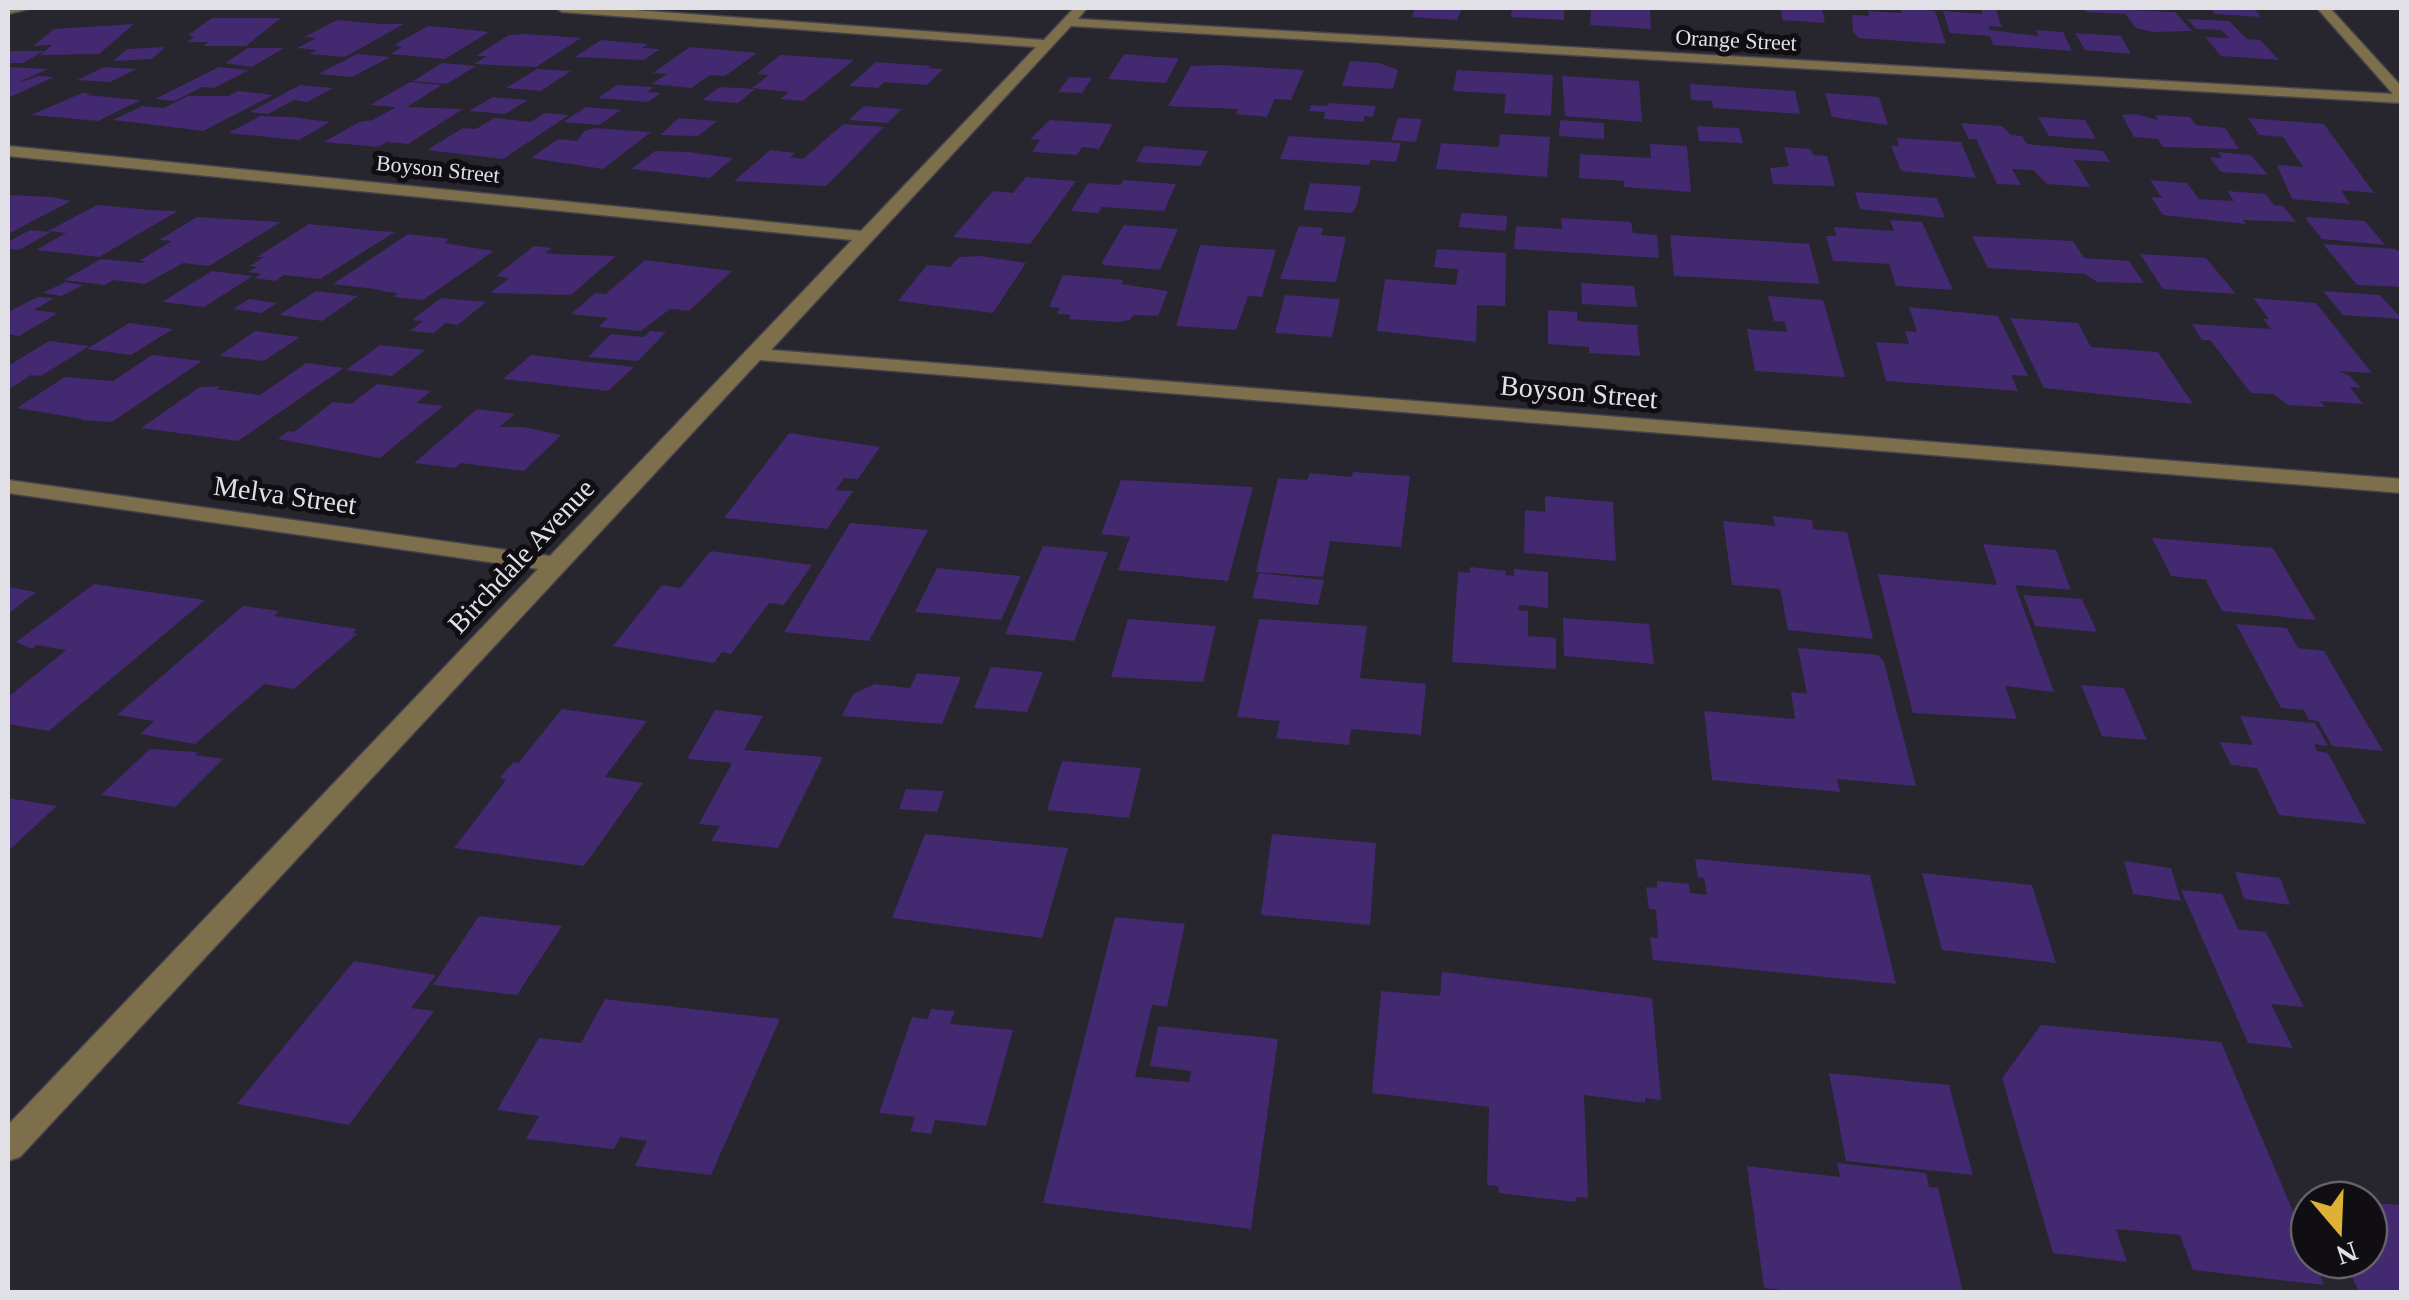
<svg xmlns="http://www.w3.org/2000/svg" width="2409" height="1300" font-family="'Times New Roman',serif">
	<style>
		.building { fill: #43296f }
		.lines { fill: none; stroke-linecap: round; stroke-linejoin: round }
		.minor-casing { stroke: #45434c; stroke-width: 3 }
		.minor { fill: #7d6e4c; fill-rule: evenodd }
		.labels { text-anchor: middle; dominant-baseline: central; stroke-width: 10; stroke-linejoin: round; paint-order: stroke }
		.far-street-label { font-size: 22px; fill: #e2e0e7; stroke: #100e13 }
		.street-label { font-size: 28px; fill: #e2e0e7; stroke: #100e13 }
	</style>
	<rect width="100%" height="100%" fill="#27252e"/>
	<path class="building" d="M1415,8H1462L1457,20L1412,17Z
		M1512,8H1564V20L1511,17Z
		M1591,8H1650L1651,29L1590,25Z
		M1781,8H1822L1825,23L1782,20Z
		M1901,8L1935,11L1946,44L1858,38L1853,31L1852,15L1869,16L1868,11L1902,13Z
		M2083,8L2175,12L2192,31L2153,32L2136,28L2125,14L2086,12Z
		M2210,8H2254L2261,17L2215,14Z
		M1981,9L1996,10L2002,27L1988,26L1990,30L2039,36L2036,30L2063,32L2072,51L1993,45L1990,36L1950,33L1943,11L1983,14Z
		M212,18H281L246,46H203L208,42H187L194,37L188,35Z
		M2187,19L2229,21L2247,39L2260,40L2279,60L2221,56L2205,37L2229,38L2221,30L2196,29Z
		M337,20L382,24H404L345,57L309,54L317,50L297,48L316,38L304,37Z
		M134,24L99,54L40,55L52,45L33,46L54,29Z
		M428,26L473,30L489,32L445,59L390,54L402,47L394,45Z
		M2075,33L2121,36L2131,54L2085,50Z
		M527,34L581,38L536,67L474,64L487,56H476L509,35Z
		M601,40L648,44L642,48L660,49L644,60L575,57Z
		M165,47L152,59L113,61L127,49Z
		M690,47L757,53L725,76L710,75L691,88L652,84L667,74L653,73Z
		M248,48H284L252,67L225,63Z
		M8,51H44L23,63H8Z
		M357,54L390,57L352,77L318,74Z
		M1124,54L1157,57L1179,58L1166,83L1108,79Z
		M780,55L798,56L854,60L803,101L780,99L789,92L752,88L769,75L757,74Z
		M1350,61L1379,63L1398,70L1393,89L1342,86Z
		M876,62L931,66L928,68L943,69L927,85L884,82L878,88L849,86Z
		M442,63L476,66L447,84L413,81Z
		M1221,65L1304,70L1291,100L1275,99L1267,117L1236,114L1238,109L1168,106L1191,66Z
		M8,67L48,69L17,83L39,76L54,77L8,98Z
		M104,67L137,69L110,82L77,80Z
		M219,67L249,70L214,88L202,87L175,101L155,99Z
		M537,69L571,71L541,91L506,88Z
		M1457,70L1553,75L1551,116L1504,113L1506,94L1453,91Z
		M1562,76L1639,81L1642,122L1565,116Z
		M1069,77L1092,78L1082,93L1058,92Z
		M410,82L442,85L407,107L463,109L408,144L387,142L378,147L324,142L359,122L373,120L396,107L370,105Z
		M1690,84L1795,91L1800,114L1713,108L1712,101L1691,100Z
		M300,85L333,88L307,102L294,100L268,114L250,112Z
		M617,85L653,87L647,92L661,93L648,102L598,98Z
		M720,87L755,89L738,103L702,100Z
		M238,91L273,95L203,131L113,120L142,106L164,108L188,96H229Z
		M82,93H90L86,95L141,100L98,121L31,115Z
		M1825,93L1879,97L1888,125L1832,117Z
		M493,97L528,100L505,114L469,111Z
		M1329,103L1376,106L1373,117L1365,116L1363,122L1324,119L1325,112L1309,111L1311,105L1327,106Z
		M864,106L902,109L887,123L849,120Z
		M586,107L621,110L599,125L563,122Z
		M544,113L569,115L503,159L427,150L463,128L476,129L494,118L531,122Z
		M2136,114L2158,120L2155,115L2190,117L2196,125L2225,128L2239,149L2163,147L2158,139L2134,137L2122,115Z
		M260,116L291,117L330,122L299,140L228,133Z
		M2038,117L2085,120L2096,139L2049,136Z
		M679,118L717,121L698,136L660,135Z
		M1398,118L1422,119L1416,142L1391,140Z
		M2248,118L2324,124L2374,193L2341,190L2350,204L2292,199L2277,165L2303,167L2283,137L2259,135Z
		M1050,120L1113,124L1099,149L1082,147L1077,155L1032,152L1040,140L1030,139Z
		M1560,120L1604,123V139L1559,136Z
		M1961,123L2002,126L2011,135L2022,136L2027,144L2103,151L2110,162L2074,160L2090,187L2047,184L2033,170L2012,169L2021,185L1997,184L1976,139H1969Z
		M843,124L884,127L826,186L734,181L770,150L795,153L790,157L803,159Z
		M1697,126L1739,128L1743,143L1699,141Z
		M595,128L651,132L603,169L531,158L558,139L577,141L584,131Z
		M1500,134L1550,137L1547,177L1436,169L1441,143L1499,147Z
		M1289,136L1401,143L1396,162L1371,160L1369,165L1280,159Z
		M1897,138L1961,142L1976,178L1901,171L1891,146H1899Z
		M1650,144L1687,146L1691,192L1624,187V181L1579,178L1580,154L1651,158Z
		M1144,146L1208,151L1200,166L1136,162Z
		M1784,147L1811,149L1813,155L1827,156L1835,186L1773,184L1770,168L1789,166Z
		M655,151L688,152L733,158L710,178L631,169Z
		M2218,152L2251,155L2268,175L2221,172L2209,157L2222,158Z
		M1026,177L1076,181L1030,244L953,237L993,191L1013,193Z
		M1123,180L1176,184L1164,211L1102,207L1098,213L1071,211L1088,183L1121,185Z
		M2150,180L2187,183L2199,199L2234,201L2227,191L2266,194L2274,205L2283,206L2296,222L2243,220L2246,224L2163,215L2151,197L2162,198Z
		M1310,183L1361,186L1357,205L1352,213L1303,210Z
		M1855,192L1937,198L1945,218L1860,209Z
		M8,195L52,197L71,201L8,234Z
		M97,205L151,210L178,211L99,257L36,250L66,233L48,231Z
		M1461,213L1507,216L1506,231L1459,227Z
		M197,217L281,222L209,266L183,263L145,284L113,280L105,285L64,280L101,259L142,263L145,261H139L172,241L159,240Z
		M2308,217L2365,221L2385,245L2322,239L2305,218Z
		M1561,218L1631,222L1633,233L1657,235L1659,258L1514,249L1516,226L1562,229Z
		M1890,220L1922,222L1953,290L1896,286L1889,264L1833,261L1826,236H1836L1834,227L1894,231Z
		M309,224L378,231L395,232L320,279L284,275L276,281L254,278L261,274L248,272L257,267L250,266L264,257H257Z
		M1124,225L1178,229L1160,270L1103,265L1102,262Z
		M1299,226L1323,228L1321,235L1346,237L1336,282L1280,279Z
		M30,230L51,232L19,250L8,249V242Z
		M408,234L450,239L444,243L494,251L423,300L393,297L398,293L380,291L383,290L333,284Z
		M1670,235L1809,244L1820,284L1674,276Z
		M1972,236L2073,241L2084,258L2129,261L2144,283L2097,282L2085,274L1988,268Z
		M2323,244L2396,249L2402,255V287L2357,285Z
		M1200,245L1276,250L1262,297L1248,296L1236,330L1176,326Z
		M534,246L552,248L545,253L552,254L616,256L571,295L490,293L509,278L496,276Z
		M1437,249L1506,253L1505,306L1477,305L1476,342L1377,331L1385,279L1456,285L1458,269L1434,267Z
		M2140,254L2206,258L2236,294L2163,289Z
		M981,256L1026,263L993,313L898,301L927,265L950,267L959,257Z
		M645,260L732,271L689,311L670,309L641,331L598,327L608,318L571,314L595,293L606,294Z
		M212,271L253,276L204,307L162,302Z
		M1063,275L1123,280L1121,284L1168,291L1158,316L1133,315L1130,320L1117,322L1069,319L1071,315L1057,314L1060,308L1049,307Z
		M65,282L83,285L61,296L43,293Z
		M1581,283L1634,286L1637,307L1582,304Z
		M316,291L358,296L322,321L279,315Z
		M2323,291L2380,295L2402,319L2343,315Z
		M1285,295L1340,299L1332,337L1275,333Z
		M1768,296L1823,300L1845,377L1755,371L1747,329L1787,332L1785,322L1774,321Z
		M38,297L54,298L34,310L58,313L19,336L8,334V312Z
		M441,298L486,302L458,325L446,323L434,333L410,331L423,321L412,320Z
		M2253,298L2316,303L2372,373L2339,371L2350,376L2361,388L2350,387L2363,404L2320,401L2325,407L2288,405L2273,394L2251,393L2210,340H2202L2192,324L2271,329L2263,319H2269Z
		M249,299L277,303L261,313L233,309Z
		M1909,307L1998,316L2028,376L2011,375L2018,391L1886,381L1876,342L1909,344L1905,331L1917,332Z
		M1548,310L1577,312V321L1637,325L1640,356L1589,353V347L1548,344Z
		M2010,318L2078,323L2091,347L2158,352L2193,404L2044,388Z
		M129,323L173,329L131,355L87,349Z
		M255,331L300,337L264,361L219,356Z
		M650,331L666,332L638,361L588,357L611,334L644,337Z
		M49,341L89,346L41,376L31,375L8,390V366Z
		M380,345L425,350L392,376L346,370Z
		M152,355L202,361L112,422L80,420L83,419L17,408L65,377L113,381Z
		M531,355L634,367L608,391L503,379Z
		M306,363L344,368L238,441L141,428L200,387L221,386L216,389L260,395Z
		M377,384L431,391L416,403L443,406L380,458L278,439L288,431L294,432L333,402L351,404Z
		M477,409L515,414L499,427H524L561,435L524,471L461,463L455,468L414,463Z
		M789,433L880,447L858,479L844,478L836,490L853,491L827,529L724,518Z
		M1353,472L1410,476L1401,547L1330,541L1323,577L1256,572L1278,478L1307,480L1310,473L1352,477Z
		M1121,480L1253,487L1228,581L1118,570L1130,537L1101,534Z
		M1545,496L1613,502L1616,561L1524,553L1525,510L1545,512Z
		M1773,516L1812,520L1813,529L1847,532L1873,639L1788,630L1780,589L1732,585L1723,521L1775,526Z
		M850,523L928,530L869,641L784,632Z
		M2152,538L2273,548L2316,620L2222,611L2206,581L2209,580L2171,576Z
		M1983,544L2056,550L2071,590L2015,585L2054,692L2005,686L2017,719L1913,713L1878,574L1997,585Z
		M1043,546L1108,552L1074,641L1005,634Z
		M711,551L812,565L784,605L769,603L731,654L722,652L714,663L613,646L662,585L680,588Z
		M1470,567L1506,571L1505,575L1514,576V569L1548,572V608L1519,605L1518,610L1528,611V636L1556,638V669L1452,662L1458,572L1470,573Z
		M937,568L1021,576L1001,620L915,612Z
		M1259,573L1324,580L1318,605L1252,598Z
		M94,584L205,600L49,731L8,724V697L66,650L36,645L32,649L16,642Z
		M8,587L36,592L8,614Z
		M2023,595L2082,599L2097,632L2035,626Z
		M243,606L279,611L274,616L357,629L353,633L357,634L294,689L264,684L195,744L140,734L154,721L117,715Z
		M1563,618L1649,624L1654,664L1564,656Z
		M1128,619L1216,626L1203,682L1111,677Z
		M1259,619L1367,626L1360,678L1426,684L1421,735L1351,729L1349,745L1276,738L1280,721L1237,717Z
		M2236,624L2287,628L2298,648L2324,651L2383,751L2332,746L2318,721L2309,720L2304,710L2281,708Z
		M1798,648L1878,655L1884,662L1916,786L1837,779L1840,792L1712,780L1704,711L1795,719L1791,692L1807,694Z
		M991,667L1043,672L1027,712L974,708Z
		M917,673L961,677L942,724L842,716L853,694L875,684L910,688Z
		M2081,685L2124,688L2147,740L2102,736Z
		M562,709L647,721L605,777L643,783L584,866L454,848L506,780L500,778L513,762L518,763Z
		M715,710L763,716L744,750L823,757L778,848L711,841L720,826L699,824L732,763L687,759Z
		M2240,716L2315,723L2328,746L2314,744L2317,751L2328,753L2366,824L2279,815L2257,768L2231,765L2220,742L2253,745Z
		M150,749L198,752L195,755L223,759L175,807L101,795Z
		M1062,761L1141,768L1129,818L1047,810Z
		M906,789L944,791L937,812L899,809Z
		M8,798L57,806L8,851Z
		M925,834L1068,848L1042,938L892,918Z
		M1272,834L1376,843L1370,925L1261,915Z
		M1695,859L1870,875L1896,984L1653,960L1650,937L1658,938L1656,910L1649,909L1646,887L1657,888V881L1689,884L1690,893L1707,895L1704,878L1698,877Z
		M2124,861L2171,868L2181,901L2133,894Z
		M2235,872L2280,878L2290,905L2244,899Z
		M1922,873L2032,885L2056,963L1942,950Z
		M2181,890L2222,894L2238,929L2266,932L2304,1007L2271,1004L2293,1048L2248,1043Z
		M479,916L562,926L517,995L433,985Z
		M1115,917L1185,924L1167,1007L1152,1005L1135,1077L1189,1082L1191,1071L1150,1066L1158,1026L1278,1039L1251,1229L1043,1203Z
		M354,961L436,975L411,1008L434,1011L349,1125L237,1104Z
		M1442,972L1652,998L1661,1100L1645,1098V1103L1584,1095L1588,1198L1576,1197V1202L1499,1193L1498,1186L1487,1185L1489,1107L1372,1093L1381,991L1440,996Z
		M605,999L780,1019L711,1175L635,1166L647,1141L620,1137L614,1149L526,1139L539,1116L497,1110L539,1038L581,1043Z
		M931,1009L955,1011L950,1024L1013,1030L986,1126L935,1120L931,1134L910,1131L915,1117L879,1113L912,1017L928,1019Z
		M2041,1025L2221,1042L2309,1249V1260H2314L2324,1285L2193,1270L2180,1235L2116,1229L2127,1262L2053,1253L2002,1078Z
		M1829,1073L1949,1085L1973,1175L1846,1161Z
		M1837,1163L1926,1173L1929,1187L1938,1188L1963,1292H1804L1764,1288L1747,1166L1840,1177Z
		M2369,1203L2402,1205V1292H2359L2344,1260H2369Z"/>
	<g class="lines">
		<g class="minor-casing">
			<path id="minor" d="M8,8H33L8,14Z
				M556,8H607L1044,40L1074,8H1087L1078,19L2393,94L2317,8H2330L2402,87V103L1071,26L771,350L2402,479V493L760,360L20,1157L8,1161V1125L538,569L8,493V480L550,556L852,240L8,156V146L861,231L1036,47L562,12Z"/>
		</g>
		<use href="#minor" class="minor"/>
	</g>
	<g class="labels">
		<g class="far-street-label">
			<text transform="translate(1736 40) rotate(3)">Orange Street</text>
			<text transform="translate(438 169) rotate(6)">Boyson Street</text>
		</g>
		<g class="street-label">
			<text transform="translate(1579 392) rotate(5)">Boyson Street</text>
			<text transform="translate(285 495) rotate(8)">Melva Street</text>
			<text transform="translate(521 556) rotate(-47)">Birchdale Avenue</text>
		</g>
	</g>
	<rect width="2409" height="1300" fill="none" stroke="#e2e0e7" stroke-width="20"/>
	<g transform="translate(2339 1230) rotate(161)"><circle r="48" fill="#100e13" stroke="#646268" stroke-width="2.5"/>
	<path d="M0-8L18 38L0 25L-18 38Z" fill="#ddb133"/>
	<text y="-15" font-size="28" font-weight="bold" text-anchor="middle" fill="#e2e0e7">N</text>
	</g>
</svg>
